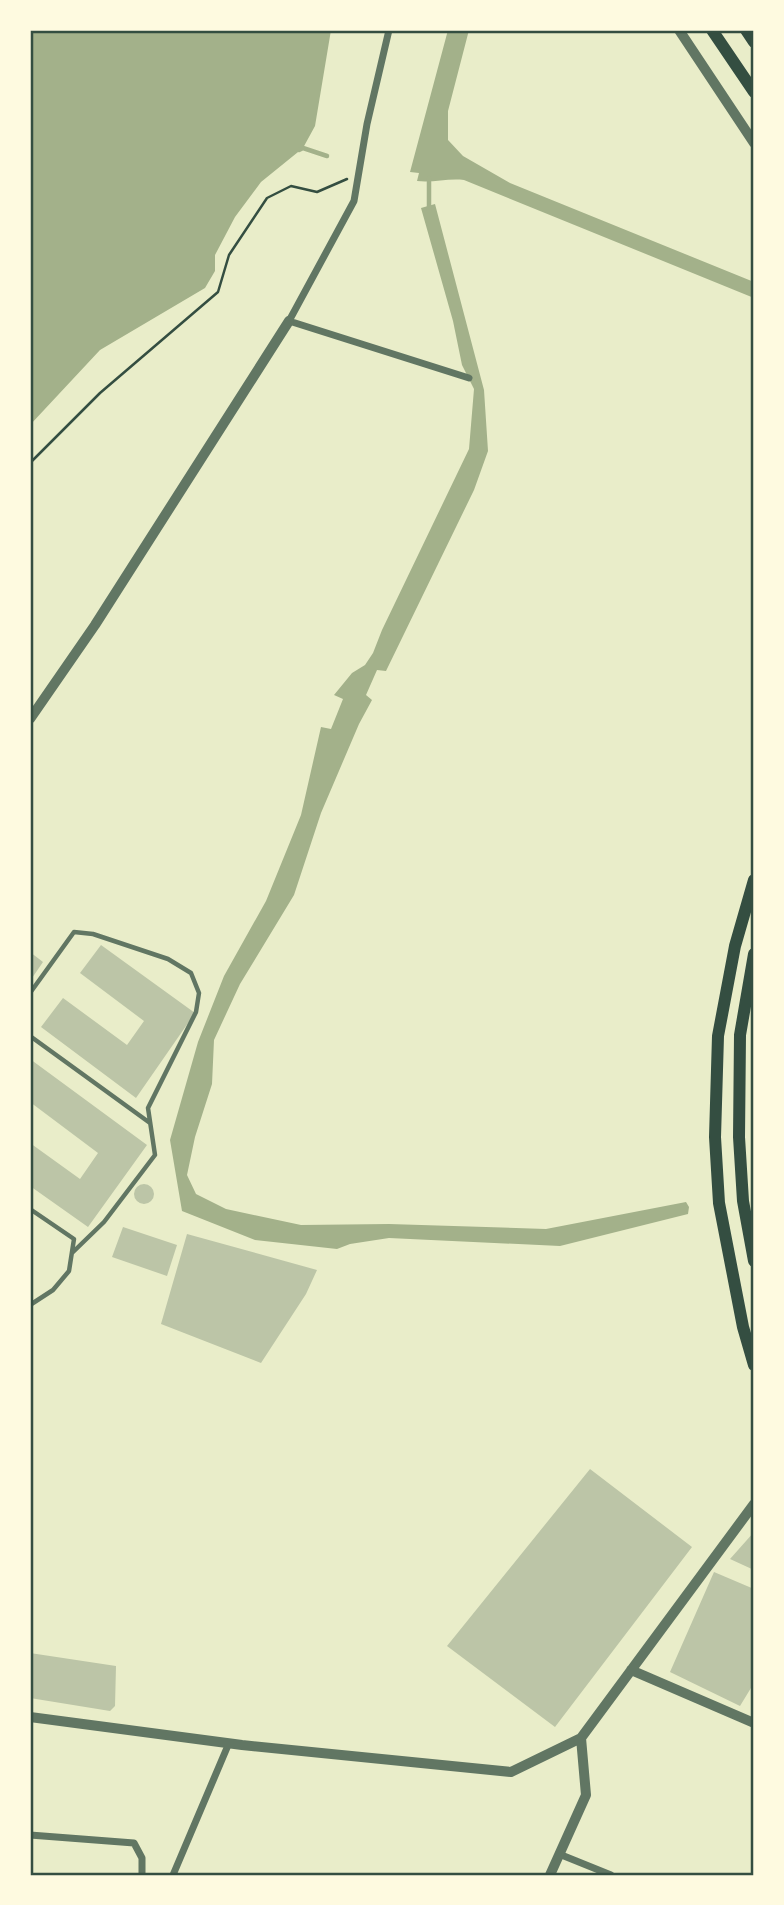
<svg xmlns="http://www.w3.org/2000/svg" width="784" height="1905" font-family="'Asap Condensed',sans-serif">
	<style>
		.water { fill: #a3b18a }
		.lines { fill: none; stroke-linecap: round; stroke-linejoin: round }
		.stream { stroke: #a3b18a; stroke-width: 4.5 }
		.building { fill: #bcc5a7 }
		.path { stroke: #344e41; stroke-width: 2.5 }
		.service { stroke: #617663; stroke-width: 4.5 }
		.minor { stroke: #617663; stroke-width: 7 }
		.tertiary { stroke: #617663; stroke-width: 10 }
		.secondary { stroke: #344e41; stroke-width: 12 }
		.neatline { fill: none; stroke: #344e41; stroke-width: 2.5 }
	</style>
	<rect width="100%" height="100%" fill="#e9edc9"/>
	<path class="water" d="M30,30H331L315,126L303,148L261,182L235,217L215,255V271L205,288L100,350L30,425Z
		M448,30H469L448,111V140L463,156L510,183L754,282V298L464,180C448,178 433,183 417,181L419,173L410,172Z
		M435,204L484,390L488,451L474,490L386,671L377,670L366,695L372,700L359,724L321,813L294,895L240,984L214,1040L212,1084L195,1137L187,1175L196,1194L226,1209L301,1225L389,1224L546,1229L686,1202L689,1207L688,1214L560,1246L389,1238L350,1244L337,1249L255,1240L182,1211L170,1140L198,1042L224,976L266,901L301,815L321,727L331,729L343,699L334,695L352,673L365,665L373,653L382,630L469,449L474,389L462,365L453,321L421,208Z"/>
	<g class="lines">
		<path class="stream" d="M299,150L303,148L327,156
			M429,178V211"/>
	</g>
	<path class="building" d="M101,945L195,1013L136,1098L41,1027L63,998L127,1045L144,1021L80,973Z
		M30,952L43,962L30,981Z
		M30,1059L147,1145L88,1227L30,1186V1143L80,1179L98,1153L30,1102Z
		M134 1194a10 10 0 1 1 20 0a10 10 0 1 1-20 0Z
		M123,1227L177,1245L167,1276L112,1257Z
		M187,1234L317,1270L306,1294L261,1363L161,1324Z
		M590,1469L692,1547L555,1727L447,1646Z
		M754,1532V1570L730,1559Z
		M714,1572L754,1589V1683L740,1706L670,1672Z
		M30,1653L116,1666L115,1706L110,1711L30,1698Z"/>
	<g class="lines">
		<path class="path" d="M30,463L100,393L218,292L229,255L267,198L291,186L317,192L347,179"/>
		<path class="service" d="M30,993L74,932L93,934L168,959L191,973L199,993L196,1012L148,1108L155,1155L104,1222L72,1253
			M30,1036L150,1123
			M30,1209L74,1239L69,1271L53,1290L30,1305"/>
		<path class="minor" d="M389,30L367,124L354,201L289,321L469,378
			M30,1835L134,1843L142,1858V1875
			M559,1854L611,1875
			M173,1875L229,1743"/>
		<path class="tertiary" d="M679,30L754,143
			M30,719L95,625L289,321
			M631,1670L754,1723
			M30,1717L242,1745L511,1772L581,1738L754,1504
			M550,1875L586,1795L581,1738"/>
		<path class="secondary" d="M712,30L754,92
			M746,30L754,42
			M754,880L735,946L718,1036L715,1137L719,1203L743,1327L754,1365
			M754,954L740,1035L739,1137L743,1201L754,1261"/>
	</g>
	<rect width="784" height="1905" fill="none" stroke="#fefae0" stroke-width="63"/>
	<rect x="32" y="32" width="720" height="1842" class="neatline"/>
</svg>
